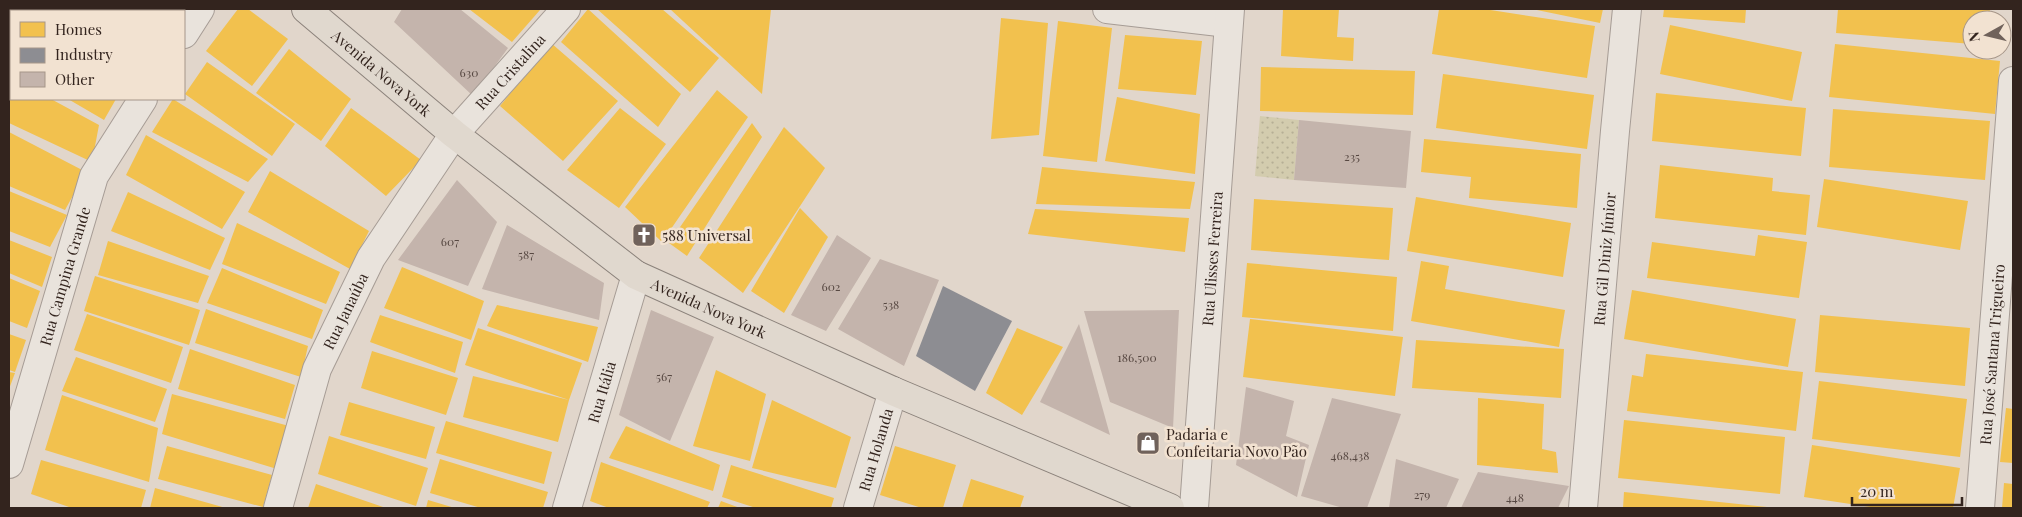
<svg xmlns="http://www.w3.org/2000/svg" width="2022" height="517" font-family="'Playfair Display',serif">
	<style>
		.garden { fill: url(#garden-dots) }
		.homes { fill: #f2c14e }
		.industry { fill: #8d8d92 }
		.building { fill: #c4b4ac }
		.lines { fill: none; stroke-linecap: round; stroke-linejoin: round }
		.minor-casing { stroke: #a69c95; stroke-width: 30 }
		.tertiary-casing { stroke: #a69c95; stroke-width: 30 }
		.primary-casing { stroke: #8b827b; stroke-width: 30 }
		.minor { stroke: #e9e3dc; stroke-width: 28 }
		.tertiary { stroke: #e9e3dc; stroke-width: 28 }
		.primary { stroke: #e0d8ce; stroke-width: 28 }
		.labels { text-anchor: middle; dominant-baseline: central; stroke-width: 5; stroke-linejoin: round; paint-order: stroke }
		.number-label { font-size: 12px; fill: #574842 }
		.street-label { font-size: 15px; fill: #33241e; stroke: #f2e2d1 }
		.poi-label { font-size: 15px; fill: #33241e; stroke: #f2e2d1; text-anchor: start }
	</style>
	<defs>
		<pattern id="garden-dots" width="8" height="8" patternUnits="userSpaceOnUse" patternTransform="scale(1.25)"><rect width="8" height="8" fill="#d3ccae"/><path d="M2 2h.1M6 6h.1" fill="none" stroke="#b6af95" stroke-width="1.8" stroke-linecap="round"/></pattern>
	</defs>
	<rect width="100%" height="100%" fill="#e1d6cb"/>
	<path class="garden" d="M1260,116L1299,120L1294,180L1255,176Z"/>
	<path class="homes" d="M9,9H15L18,11H11V42L9,41Z
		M47,9H92L96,11H45Z
		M101,9H160L164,11H104Z
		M238,9H248L288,39L252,86L206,51Z
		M469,9H538L540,10L512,42Z
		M588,9L681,94L658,127L561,42Z
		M597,9H662L719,58L690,92Z
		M670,9H771L762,94Z
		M1283,9H1339L1337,37L1354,38L1353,61L1281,56Z
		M1439,9H1484L1595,26L1587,78L1432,54Z
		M1532,9H1603L1600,23Z
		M1664,9H1746L1745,23L1663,17Z
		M1838,9H1990L1989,20H1972V44L1836,33Z
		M1001,18L1048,23L1039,135L991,139Z
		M1058,21L1112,28L1097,162L1043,156Z
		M1670,25L1802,52L1792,101L1660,74Z
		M1125,35L1202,41L1196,95L1118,89Z
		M551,43L618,101L563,161L500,106Z
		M1835,44L2000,61L1995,114L1829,97Z
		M289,49L351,99L321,141L256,93Z
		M207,62L295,124L272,156L185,94Z
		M1261,67L1415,71L1413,115L1260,111Z
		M1443,74L1594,95L1587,149L1436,128Z
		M9,75L11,77V99H51L99,125L92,162L9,123Z
		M717,90L748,117L662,242L625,207Z
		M1656,93L1806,108L1801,156L1652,141Z
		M1117,97L1200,114L1195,174L1105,161Z
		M68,99H116L104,120Z
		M173,99L268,159L248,182L152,132Z
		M351,108L421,160L386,196L325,146Z
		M620,108L666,144L619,208L567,170Z
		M1833,109L1990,121L1985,180L1829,167Z
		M752,123L762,137L687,256L669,243Z
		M784,127L825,168L743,293L699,258Z
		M9,132L86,172L65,210L9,186Z
		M146,135L245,192L222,229L126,175Z
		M1424,139L1581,154L1577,208L1469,198L1471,177L1421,172Z
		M1660,165L1773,178L1772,191L1810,195L1806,235L1655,218Z
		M1042,167L1195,182L1190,209L1036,204Z
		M270,171L369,231L350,269L248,212Z
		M1824,179L1968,201L1960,250L1817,227Z
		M9,191L67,215L50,247L9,231Z
		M128,192L225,238L210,270L111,231Z
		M1416,197L1571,223L1563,277L1407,251Z
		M1254,199L1393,208L1389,260L1251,250Z
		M800,208L828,237L784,313L751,291Z
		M1035,209L1189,218L1185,252L1028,234Z
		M237,223L340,272L326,304L222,264Z
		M1758,235L1807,242L1799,298L1647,278L1652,242L1755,256Z
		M9,240L52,257L42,287L9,273Z
		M108,241L209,276L198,303L98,275Z
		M1421,261L1449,266L1445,289L1565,310L1559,347L1411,321Z
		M1247,263L1397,277L1393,331L1242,317Z
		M402,267L484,301L471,340L384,308Z
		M222,268L323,310L312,339L207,303Z
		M95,276L200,310L189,345L84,311Z
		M9,278L40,291L27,328L9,321Z
		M1632,290L1796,319L1788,367L1624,339Z
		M497,305L598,327L588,362L487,326Z
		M206,309L308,346L301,377L195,343Z
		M87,314L183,347L171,383L74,350Z
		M380,315L463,342L455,373L370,342Z
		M1820,315L1970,328L1965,386L1815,372Z
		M1250,319L1403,337L1395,396L1243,377Z
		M478,328L582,363L569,400L465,365Z
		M1017,328L1063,347L1022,415L986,393Z
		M9,334L26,340L15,372L9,370Z
		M1416,340L1564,349L1561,398L1412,388Z
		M190,349L295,385L285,419L178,389Z
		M372,351L458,378L446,415L361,388Z
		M1646,354L1803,372L1796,431L1627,411L1632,375L1643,377Z
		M76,357L167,389L155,422L62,391Z
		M716,370L766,394L750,461L693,446Z
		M9,372L15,373L9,389Z
		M473,376L569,400L558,442L463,417Z
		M1819,381L1967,399L1960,457L1812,439Z
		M172,394L289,426L277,469L162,434Z
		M62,395L158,428L149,482L45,450Z
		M1478,398L1544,404L1542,449L1556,452L1558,473L1477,465Z
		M772,400L851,437L836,488L752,468Z
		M349,402L435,427L426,459L340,435Z
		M2006,408L2013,409V463L2000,462Z
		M1624,420L1785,437L1780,494L1618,478Z
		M446,421L552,452L544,484L436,453Z
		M626,426L720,465L713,491L609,458Z
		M329,436L428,468L416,506L318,474Z
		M1812,445L1960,468L1953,508H1877L1804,497Z
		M167,446L272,475L263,507L158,479Z
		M895,446L956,465L943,508H922L880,495Z
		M440,459L548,492L543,508H481L430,493Z
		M41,460L146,490L141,508H72L31,494Z
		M601,462L710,502L707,508H609L590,501Z
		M731,465L834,498L831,508H756L722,497Z
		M971,479L1024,496L1020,508H962Z
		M2004,483L2013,484V508H2002Z
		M316,484L386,508H308Z
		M155,488L226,508H150Z
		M1624,492L1767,507V508H1623Z
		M428,500L455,508H426Z
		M721,501L740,508H718Z"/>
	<path class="industry" d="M943,286L1012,321L975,391L916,356Z"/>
	<path class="building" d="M402,9H460L508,48L473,96L394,22Z
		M1299,120L1411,131L1406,188L1294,180Z
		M457,180L497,222L468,286L398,260Z
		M507,225L604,283L599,320L482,289Z
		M837,235L871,258L826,331L791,315Z
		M880,259L939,280L904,366L838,329Z
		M651,310L714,337L670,441L619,415Z
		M1179,310L1173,428L1110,402L1084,311Z
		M1079,324L1110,435L1040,402Z
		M1246,387L1294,401L1286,436L1309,445L1297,497L1236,465Z
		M1332,398L1401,414L1367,508H1343L1301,496Z
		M1396,459L1459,479L1446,508H1389Z
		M1478,472L1569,486L1558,508H1461Z"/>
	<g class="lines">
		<g class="minor-casing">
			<g id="minor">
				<path d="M1107,9L1228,23"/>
				<path d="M184,34L200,9"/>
				<path id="s1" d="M9,464L94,176L143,99"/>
				<path id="s2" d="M278,508L317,369L371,258L454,134L566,9"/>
				<path id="s3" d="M567,508L636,275"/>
				<path id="s4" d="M1194,508L1230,9"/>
				<path id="s5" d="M1583,508L1615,131L1627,9"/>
				<path id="s6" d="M1980,508L2013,81"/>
			</g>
		</g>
		<g class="tertiary-casing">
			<g id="tertiary">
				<path id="s7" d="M858,508L893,391"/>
			</g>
		</g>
		<g class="primary-casing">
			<g id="primary">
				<path id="s8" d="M306,9L454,134L636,275L893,391L1170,508"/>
			</g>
		</g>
		<use href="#minor" class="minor"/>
		<use href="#tertiary" class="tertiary"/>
		<use href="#primary" class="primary"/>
	</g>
	<defs>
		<g id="church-square" transform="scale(1.25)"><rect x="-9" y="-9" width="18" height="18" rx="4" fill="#70625b" stroke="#f2e2d1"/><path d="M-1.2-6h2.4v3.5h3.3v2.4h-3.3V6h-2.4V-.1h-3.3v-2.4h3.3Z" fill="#fff"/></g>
		<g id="shop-square" transform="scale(1.25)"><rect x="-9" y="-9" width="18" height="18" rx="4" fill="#70625b" stroke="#f2e2d1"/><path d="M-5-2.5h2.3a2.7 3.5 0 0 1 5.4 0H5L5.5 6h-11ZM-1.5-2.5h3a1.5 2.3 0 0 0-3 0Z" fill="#fff"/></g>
	</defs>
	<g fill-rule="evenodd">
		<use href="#church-square" x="644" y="235"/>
		<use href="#shop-square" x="1148" y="443"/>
	</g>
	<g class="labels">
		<g class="number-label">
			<text x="469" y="72">630</text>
			<text x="1352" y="156">235</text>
			<text x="450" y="241">607</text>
			<text x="526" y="254">587</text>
			<text x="831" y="286">602</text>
			<text x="891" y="304">538</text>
			<text x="1137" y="357">186,500</text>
			<text x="664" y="376">567</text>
			<text x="1350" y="455">468,438</text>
			<text x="1422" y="494">279</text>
			<text x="1515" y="497">448</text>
		</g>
		<g class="street-label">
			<text stroke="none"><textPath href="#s2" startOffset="501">Rua Cristalina</textPath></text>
			<text stroke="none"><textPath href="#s8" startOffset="99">Avenida Nova York</textPath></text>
			<text stroke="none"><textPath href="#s4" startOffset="250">Rua Ulisses Ferreira</textPath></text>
			<text stroke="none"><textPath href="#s5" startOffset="250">Rua Gil Diniz Júnior</textPath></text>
			<text stroke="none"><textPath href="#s1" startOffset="196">Rua Campina Grande</textPath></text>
			<text stroke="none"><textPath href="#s8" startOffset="504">Avenida Nova York</textPath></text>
			<text stroke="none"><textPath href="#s2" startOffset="209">Rua Janaúba</textPath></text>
			<text stroke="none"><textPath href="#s6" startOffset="154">Rua José Santana Trigueiro</textPath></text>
			<text stroke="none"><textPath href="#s3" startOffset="121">Rua Itália</textPath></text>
			<text stroke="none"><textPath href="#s7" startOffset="61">Rua Holanda</textPath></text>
		</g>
		<g class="poi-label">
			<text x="662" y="235">588 Universal</text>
			<text x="1166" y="434">Padaria e<tspan x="1166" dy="17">Confeitaria Novo Pão</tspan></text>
		</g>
	</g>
	<rect width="2022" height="517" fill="none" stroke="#33241e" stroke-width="20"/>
	<rect x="10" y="10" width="175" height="90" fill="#f2e2d1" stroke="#a69689"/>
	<rect x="20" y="22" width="25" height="15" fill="#f2c14e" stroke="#a69689"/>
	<text x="55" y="35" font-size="15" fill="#33241e">Homes</text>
	<rect x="20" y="48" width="25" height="15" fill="#8d8d92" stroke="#a69689"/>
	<text x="55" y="60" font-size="15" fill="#33241e">Industry</text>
	<rect x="20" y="72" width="25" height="15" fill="#c4b4ac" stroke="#a69689"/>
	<text x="55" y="85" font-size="15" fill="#33241e">Other</text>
	<g transform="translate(1987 35) rotate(262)"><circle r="24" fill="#f2e2d1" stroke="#a69689"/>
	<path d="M0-4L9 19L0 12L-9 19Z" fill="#70625b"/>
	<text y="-8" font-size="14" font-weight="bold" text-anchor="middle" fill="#33241e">N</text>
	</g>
	<path d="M1852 497v8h110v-8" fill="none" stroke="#33241e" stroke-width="2.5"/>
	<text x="1860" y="497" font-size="15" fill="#33241e" stroke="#f2e2d1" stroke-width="4" paint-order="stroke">20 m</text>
</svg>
